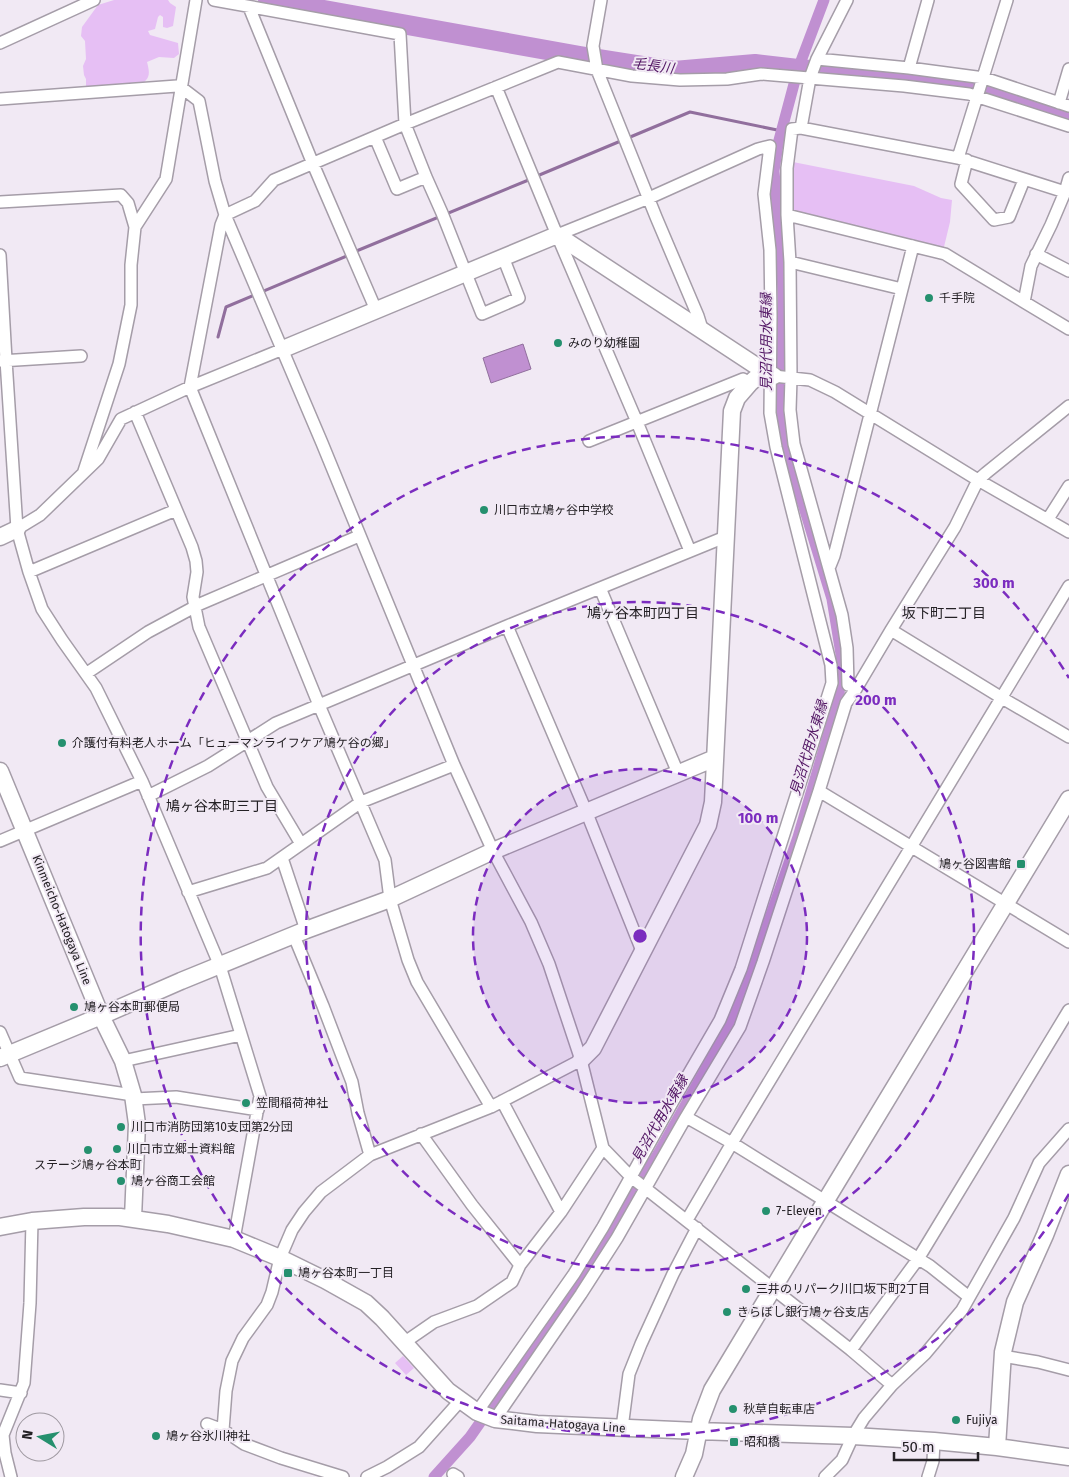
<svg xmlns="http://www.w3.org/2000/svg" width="1069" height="1477" font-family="'Fira Sans','Noto Sans JP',sans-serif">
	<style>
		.green { fill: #e6bff4 }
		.water { fill: #c090d1; stroke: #916f9d }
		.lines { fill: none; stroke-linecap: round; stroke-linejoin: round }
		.stream { stroke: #916f9d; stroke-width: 3 }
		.canal { stroke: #c090d1; stroke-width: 11 }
		.river { stroke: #c090d1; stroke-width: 20 }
		.street-casing { stroke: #a59da8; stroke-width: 14 }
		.secondary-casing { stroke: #a59da8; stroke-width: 19 }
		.street { stroke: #fff; stroke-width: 11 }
		.secondary { stroke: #fff; stroke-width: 16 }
		.ring { fill: none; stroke: #7b2cbf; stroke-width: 2.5; stroke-dasharray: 9 6 }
		.poi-dot { fill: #25906e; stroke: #f1e9f4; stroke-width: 2 }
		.labels { text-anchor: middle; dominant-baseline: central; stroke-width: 4; stroke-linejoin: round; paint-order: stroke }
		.poi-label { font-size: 12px; fill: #242125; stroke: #f1e9f4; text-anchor: start }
		.street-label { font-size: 12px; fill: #242125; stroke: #f1e9f4 }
		.water-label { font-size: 14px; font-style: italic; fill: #521664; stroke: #f1e9f4 }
		.neighbourhood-label { font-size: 14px; fill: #242125; stroke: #f1e9f4 }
		.centre { fill: #7b2cbf; stroke: #f1e9f4; stroke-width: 2.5 }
		.ring-label { font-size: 15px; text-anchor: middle; font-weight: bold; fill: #7b2cbf; stroke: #f1e9f4; stroke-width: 4; stroke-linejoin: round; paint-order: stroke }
	</style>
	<rect width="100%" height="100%" fill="#f1e9f4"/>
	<path class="green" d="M114,0H168L170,3L176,7L173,26L167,28L163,27V17L160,15L158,17L155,29L148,31L150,35L178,43L179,54L174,58L159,57L147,62C148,66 150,73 148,77C146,83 126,97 119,97C112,97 105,89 99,85L94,90H86V79L84,75L83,66L86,59L85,41L81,36L82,27L98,5Z
		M793,162L914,186L941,198L952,200L950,222L943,251L793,212Z
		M403,1356L414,1368L406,1375L395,1363Z"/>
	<path class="water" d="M523,344L531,369L491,383L483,358Z"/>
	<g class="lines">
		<path class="stream" d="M537,176L690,112L782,131
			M354,252L531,179
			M218,337L226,307L349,255"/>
		<path class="canal" d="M434,1477L470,1437L575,1287L658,1154L718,1047L743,995L798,837L839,698L841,654L832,599L795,478L784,429L781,404L783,302L782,261L774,171L778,144L798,69L824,0"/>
		<path class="river" d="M268,0L580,56L674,71L755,64L798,69L937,80L972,87L1028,100L1069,114"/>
		<g class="street-casing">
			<path id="street" d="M214,0L400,34L405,124L426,177L442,213L482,314L519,298L503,257
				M601,0L593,46L597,70L656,217L698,316L703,332
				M249,7L313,164L376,310
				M0,43L94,0
				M817,59L909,68L984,78L1069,106
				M909,68L928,0
				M496,87L557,235L637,422L690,551
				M0,99L177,86L182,88L199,101L215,181L225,215L322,443L454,765L493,851L531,922L549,964L581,1060L603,1148L631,1177L851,1350L892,1385
				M1059,103L1069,69
				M801,128L810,78L817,59L847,0
				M375,137L397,189L426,177
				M958,158L1007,0
				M967,160L961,184L994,220L1009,217L1024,180
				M1069,178L1065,192L1051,225L1031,266L1024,302L1069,329
				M0,202L121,195L128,203L135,227L131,265V305L119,364L84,471
				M787,215L945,254L1024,302
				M135,227L166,179L196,0
				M1036,254L1069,271
				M0,255L6,360L17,529L29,572L42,609L62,640L96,688L142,781L220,966L260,1096L234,1239
				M790,262L902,289
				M0,361L81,356
				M774,376L810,380L835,392L978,480L1069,532
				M135,412L192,547L196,561L197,572L193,597L199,627L267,787L301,844
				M589,441L743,379L750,383
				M1048,519L1069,486
				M17,529L40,515L98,459L121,419L190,387L283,349
				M830,566L834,556L913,246
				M29,572L176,510
				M600,588L678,773
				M507,626L586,811L642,951
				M891,630L1002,698L1069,737
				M87,673L148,632L200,604L359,536
				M848,685L847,648L842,615L794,444L790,410L791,378L790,262L787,215V168L792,129L801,128L958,158L1065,192
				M819,791L1069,942
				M148,796L208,766L276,723L507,626L725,537
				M0,841L142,781
				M282,858L306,930
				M188,892L267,868L361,802L454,765
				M294,936L323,1006L352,1082L358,1113L370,1155
				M0,1032L20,1078L133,1095
				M123,1061L241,1035
				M134,1099L176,1097L258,1110
				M502,1101L561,1212
				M491,1107L417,982L408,960L390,899L385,860L319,705L190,387L221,225L225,215L255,201L274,180L405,124L558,62L632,76L680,80L727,79L761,74L904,86L969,94L1069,126
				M686,1117L732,1143L930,1266L969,1297
				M421,1134L472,1205L520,1265
				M687,1220L732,1143L1069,586
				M405,1342L434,1322L477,1306L512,1282L520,1265L561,1212L603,1148
				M851,1350L918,1259L1069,1010
				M1002,1356L1038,1362L1069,1370
				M0,1390L21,1393
				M477,1412L574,1274L603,1227L673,1101L720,1020L741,969L832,683L831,665L776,447L770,413L771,316L770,250L764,194L770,146L758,149L649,198L557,235
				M495,1419L581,1294L617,1238L686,1117L740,1027L763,962L819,791L846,703L856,689L891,630L955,527L978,480L986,473L1069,406
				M207,1424L223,1430L226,1391L232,1361L243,1338L267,1305L272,1292L280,1258L292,1230L304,1212L321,1192L370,1155L491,1107L581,1060
				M622,1428L629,1374L641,1344L673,1274L697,1228
				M223,1430L244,1444L281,1458L343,1477
				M453,1474L458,1477
				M11,1477L5,1453L3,1435L24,1383L30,1303L32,1221
				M367,1477L387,1467L419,1447L460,1401
				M825,1477L842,1460L853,1436L864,1418L892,1385L925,1354L962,1310L1014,1218L1039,1163L1069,1129
				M928,1477L933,1461L934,1441"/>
		</g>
		<g class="secondary-casing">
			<path id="secondary" d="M283,349L557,235L764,371
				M0,537L17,529
				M0,771L101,1016L123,1061L133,1095L137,1124L133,1218
				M0,1058L101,1016L181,981L306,930L390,899L493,851L715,758
				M581,1060L593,1048L708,825L713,802L732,411L737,398L750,383L764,371L774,376
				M0,1227L32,1221L84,1217H120L168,1224L234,1239L280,1258L325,1280L366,1303L382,1318L448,1391L477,1412L495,1419L537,1424L698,1431L853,1436L934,1441L997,1447L1069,1457
				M997,1447L1003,1352L1015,1302L1045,1235L1069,1174
				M684,1477L694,1454L701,1419L712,1390L825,1202L1069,799"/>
		</g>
		<use href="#street" class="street"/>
		<use href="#secondary" class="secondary"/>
	</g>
	<circle cx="640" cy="936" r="167" fill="#7b2cbf" fill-opacity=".12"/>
	<g class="ring">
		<circle cx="640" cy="936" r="167"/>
		<circle cx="640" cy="936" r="334"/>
		<path d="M1069 1194A500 500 0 1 1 1069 678"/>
	</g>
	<g class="poi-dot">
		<circle cx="929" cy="298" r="5"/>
		<circle cx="558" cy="343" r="5"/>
		<circle cx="484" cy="510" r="5"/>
		<circle cx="62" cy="743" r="5"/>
		<rect x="1016" y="859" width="10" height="10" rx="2.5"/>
		<circle cx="74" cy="1007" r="5"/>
		<circle cx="246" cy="1103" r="5"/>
		<circle cx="121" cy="1127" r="5"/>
		<circle cx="117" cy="1149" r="5"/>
		<circle cx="88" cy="1150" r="5"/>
		<circle cx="121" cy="1181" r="5"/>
		<circle cx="766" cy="1211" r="5"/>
		<rect x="283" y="1268" width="10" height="10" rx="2.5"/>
		<circle cx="746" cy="1289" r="5"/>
		<circle cx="727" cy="1312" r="5"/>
		<circle cx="733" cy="1409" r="5"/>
		<circle cx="956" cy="1420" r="5"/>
		<circle cx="156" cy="1436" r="5"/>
		<rect x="729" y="1437" width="10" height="10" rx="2.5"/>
	</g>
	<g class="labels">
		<g class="poi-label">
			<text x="939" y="298">千手院</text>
			<text x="568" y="343">みのり幼稚園</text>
			<text x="494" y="510">川口市立鳩ヶ谷中学校</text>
			<text x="72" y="743">介護付有料老人ホーム「ヒューマンライフケア鳩ケ谷の郷」</text>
			<text x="1011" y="864" text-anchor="end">鳩ヶ谷図書館</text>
			<text x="84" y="1007">鳩ヶ谷本町郵便局</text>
			<text x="256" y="1103">笠間稲荷神社</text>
			<text x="131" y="1127">川口市消防団第10支団第2分団</text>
			<text x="127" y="1149">川口市立郷土資料館</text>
			<text x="88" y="1165" text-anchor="middle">ステージ鳩ヶ谷本町</text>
			<text x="131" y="1181">鳩ヶ谷商工会館</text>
			<text x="776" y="1211">7-Eleven</text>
			<text x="298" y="1273">鳩ヶ谷本町一丁目</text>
			<text x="756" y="1289">三井のリパーク川口坂下町2丁目</text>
			<text x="737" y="1312">きらぼし銀行鳩ヶ谷支店</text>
			<text x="743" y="1409">秋草自転車店</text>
			<text x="966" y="1420">Fujiya</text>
			<text x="166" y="1436">鳩ヶ谷氷川神社</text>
			<text x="744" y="1442">昭和橋</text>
		</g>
		<g class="street-label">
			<text transform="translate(62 920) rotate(68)">Kinmeicho-Hatogaya Line</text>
			<text transform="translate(563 1424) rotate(4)">Saitama-Hatogaya Line</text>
		</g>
		<g class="water-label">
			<text transform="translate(653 66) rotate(8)">毛長川</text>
			<text transform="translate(766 342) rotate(-90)">見沼代用水東縁</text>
			<text transform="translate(809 748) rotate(-73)">見沼代用水東縁</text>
			<text transform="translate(660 1119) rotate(-60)">見沼代用水東縁</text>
		</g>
		<g class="neighbourhood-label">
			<text x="643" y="613">鳩ヶ谷本町四丁目</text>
			<text x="944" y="613">坂下町二丁目</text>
			<text x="222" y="806">鳩ヶ谷本町三丁目</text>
		</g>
	</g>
	<circle cx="640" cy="936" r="8" class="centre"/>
	<g class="ring-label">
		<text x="994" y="588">300 m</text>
		<text x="876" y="705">200 m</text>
		<text x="758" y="823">100 m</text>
	</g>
	<g transform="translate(40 1437) rotate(280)"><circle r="24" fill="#f1e9f4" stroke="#9f99a1"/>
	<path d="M0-4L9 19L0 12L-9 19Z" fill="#25906e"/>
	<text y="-8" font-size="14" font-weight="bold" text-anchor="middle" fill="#242125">N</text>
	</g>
	<path d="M894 1452v8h84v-8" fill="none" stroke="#242125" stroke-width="2.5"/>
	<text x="902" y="1452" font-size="15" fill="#242125" stroke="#f1e9f4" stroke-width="4" paint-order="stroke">50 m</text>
</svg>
